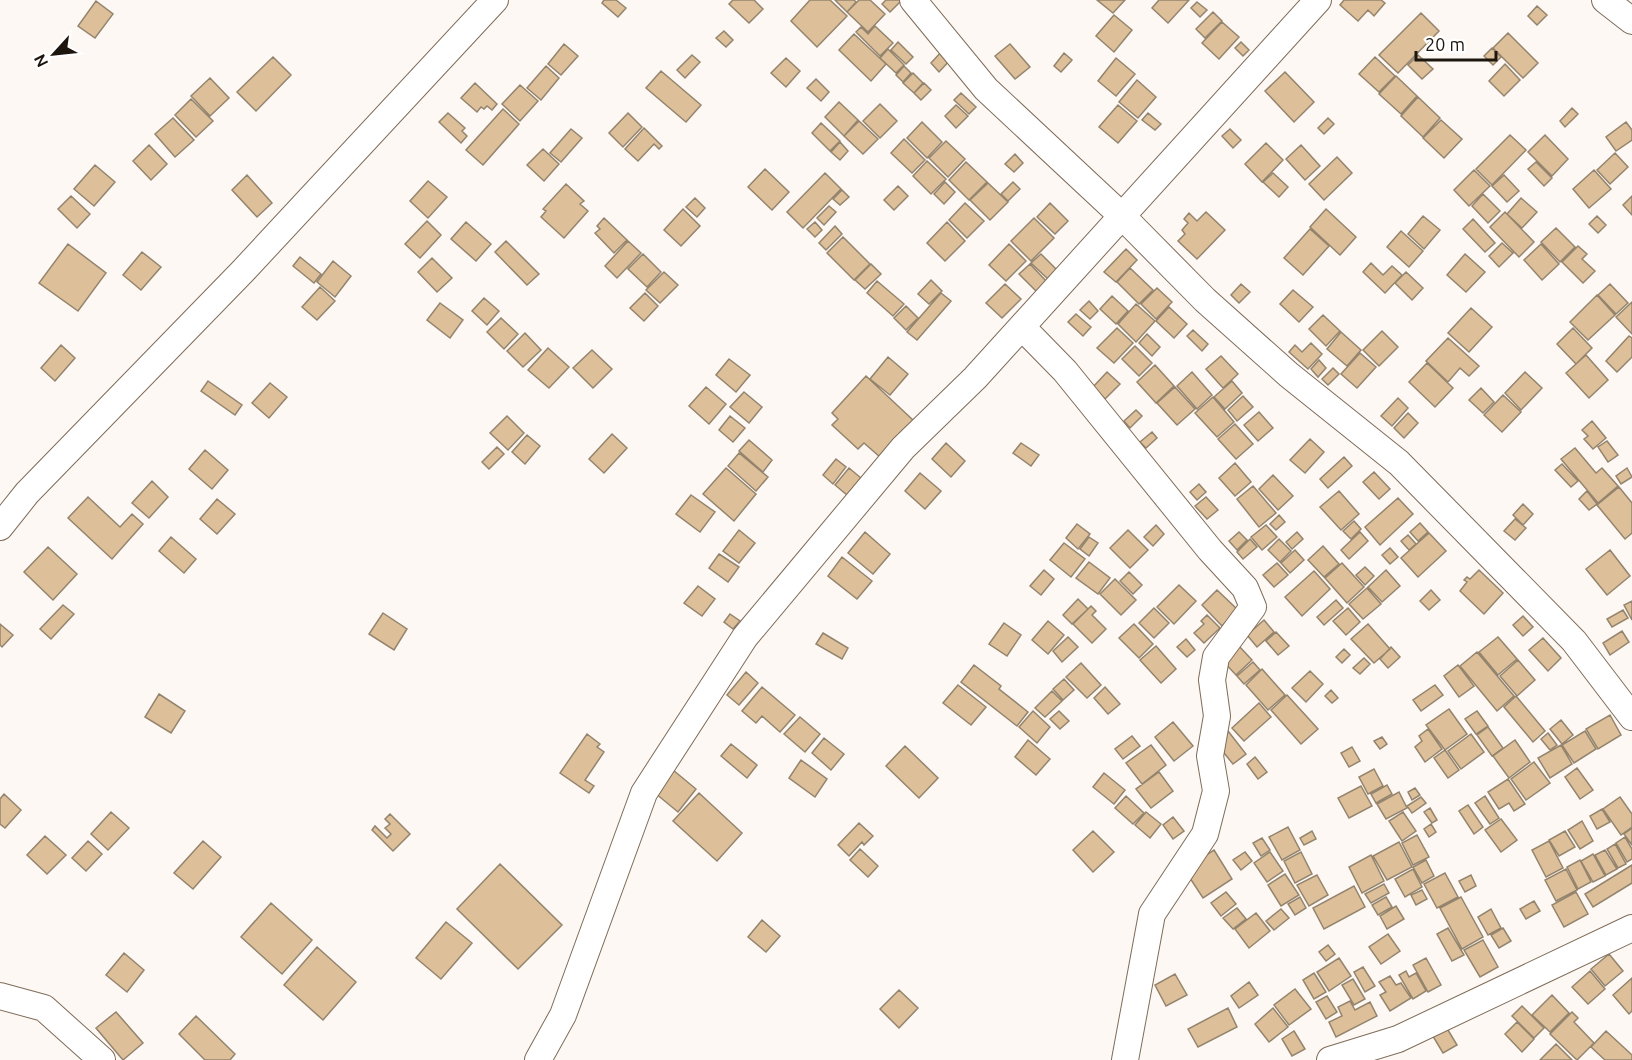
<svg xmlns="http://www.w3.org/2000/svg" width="1632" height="1060" font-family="Ubuntu,sans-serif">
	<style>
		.building { fill: #ddc09a; stroke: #94846d; stroke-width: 1.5 }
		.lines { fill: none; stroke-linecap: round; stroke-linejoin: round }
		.minor-casing { stroke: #7f6c59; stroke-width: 28 }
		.minor { stroke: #fff; stroke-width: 26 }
	</style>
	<rect width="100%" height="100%" fill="#fdf8f4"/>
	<path class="building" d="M604,0H616L626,8L618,17L602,3Z
		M733,0H754L763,9L749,23L729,4Z
		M810,0H830L847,16L817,47L791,21Z
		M835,0H854L856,2L847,12Z
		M859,0H870L885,14L868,32L847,12Z
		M886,0H900L901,1L890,12L882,4Z
		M1097,0H1125L1113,13Z
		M1159,0H1189L1168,23L1152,8Z
		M1344,0H1381L1385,3L1374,16L1368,10L1358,21L1340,5Z
		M96,1L113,14L95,38L78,26Z
		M1197,2L1207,10L1200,17L1191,8Z
		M1537,6L1547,15L1537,25L1528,16Z
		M1213,12L1222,21L1205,38L1196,29Z
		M1421,13L1439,31L1398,73L1379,55Z
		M1114,15L1132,30L1114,52L1096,36Z
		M1222,22L1239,37L1219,59L1202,43Z
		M875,26L893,43L880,56L856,32L861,27L868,34Z
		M724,31L733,40L726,47L716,38Z
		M1508,33L1538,63L1523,78L1493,48Z
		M854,34L886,64L871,81L839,50Z
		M898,42L913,57L906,64L891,50Z
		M1241,42L1249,50L1243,56L1235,48Z
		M564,44L578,56L561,75L548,64Z
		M1010,44L1030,67L1015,79L995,56Z
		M1492,48L1501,57L1493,65L1484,56Z
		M888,49L904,65L896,73L880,58Z
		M943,50L952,58L939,72L931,63Z
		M1064,53L1072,60L1061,72L1054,66Z
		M692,55L700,62L685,78L677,70Z
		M1418,55L1433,69L1422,79L1408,65Z
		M273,57L291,75L256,111L237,92Z
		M1375,57L1395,76L1379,92L1359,74Z
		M786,58L800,71L786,87L771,73Z
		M1116,58L1135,74L1116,96L1098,81Z
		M1505,64L1520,80L1504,96L1489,81Z
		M546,66L559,78L541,100L527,88Z
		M904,66L911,73L903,82L896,75Z
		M661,71L701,105L686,122L646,88Z
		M1285,72L1314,102L1294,122L1265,91Z
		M913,73L923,83L914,93L903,83Z
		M1396,76L1417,96L1401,114L1379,94Z
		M210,78L229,98L210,116L191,96Z
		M816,79L829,92L821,101L807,88Z
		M1137,80L1156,97L1138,118L1119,102Z
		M475,83L497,104L492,110L487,106L484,109L481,107L477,112L461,98Z
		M924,83L931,90L921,100L914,93Z
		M520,85L538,101L520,121L502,104Z
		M961,93L976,107L969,114L954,100Z
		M1418,97L1440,118L1423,137L1401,116Z
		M191,99L213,121L196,137L175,115Z
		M839,102L858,120L844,136L825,117Z
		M880,104L897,121L880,138L863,121Z
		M956,105L968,116L956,128L945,116Z
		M1118,105L1137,121L1118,143L1099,127Z
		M1572,108L1578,114L1565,127L1560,121Z
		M503,109L519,124L483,165L466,150Z
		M448,113L465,128L462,131L467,136L461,143L439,122Z
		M628,113L642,127L623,147L609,133Z
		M1148,113L1161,124L1155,130L1142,120Z
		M173,118L194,140L175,157L155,134Z
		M1328,118L1334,124L1324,134L1318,128Z
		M1441,120L1462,139L1444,158L1423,138Z
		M859,121L878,139L863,154L844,136Z
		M922,122L942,142L927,158L907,138Z
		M1626,122L1632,130V140L1616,151L1606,137Z
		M821,123L840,141L830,151L812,133Z
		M644,128L662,146L659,149L654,144L638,161L625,149Z
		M571,129L582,138L561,162L550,153Z
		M1230,129L1241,140L1233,148L1222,136Z
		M1510,135L1526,150L1492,185L1476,169Z
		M1545,135L1568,159L1552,176L1528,152Z
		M904,139L925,160L912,173L891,153Z
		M946,141L965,159L948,177L929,158Z
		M840,142L848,151L840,160L831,152Z
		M1266,143L1283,160L1262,182L1245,164Z
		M149,145L167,164L151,180L133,161Z
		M1301,145L1320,166L1305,180L1286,159Z
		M543,149L559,164L544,181L527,165Z
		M1615,153L1628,167L1610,184L1597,170Z
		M1015,154L1023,163L1014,172L1005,164Z
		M1337,157L1352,173L1324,200L1309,184Z
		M927,161L946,179L931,194L913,176Z
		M966,162L987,182L969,200L949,180Z
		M1536,162L1552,178L1544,186L1528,169Z
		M95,165L115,182L94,206L74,189Z
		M765,169L789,192L772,210L748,187Z
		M1474,170L1490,186L1469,206L1454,190Z
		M1594,170L1611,189L1589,208L1573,189Z
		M825,173L841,189L803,228L787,212Z
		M1273,173L1288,187L1279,197L1263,182Z
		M247,175L272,203L257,217L232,190Z
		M1504,175L1519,191L1507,202L1492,186Z
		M428,181L447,197L428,218L410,201Z
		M945,182L955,192L944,204L934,194Z
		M1013,182L1020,189L1008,201L1001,194Z
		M988,183L1008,202L990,220L970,200Z
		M566,184L584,201L580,204L588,211L564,238L541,217L546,211L543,209Z
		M898,186L908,196L894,210L884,200Z
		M842,190L849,197L840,205L833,199Z
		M1483,194L1500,211L1488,223L1472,206Z
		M71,196L90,214L77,228L58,209Z
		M1632,196V215L1623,205Z
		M695,198L705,208L697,217L686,207Z
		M1521,198L1537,212L1522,228L1507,214Z
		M965,203L984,221L967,238L949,220Z
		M1050,203L1068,221L1055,234L1037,217Z
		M829,206L836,212L824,225L817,218Z
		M683,209L700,226L681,246L664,230Z
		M1326,209L1356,237L1340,255L1310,227Z
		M1206,212L1225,230L1197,259L1178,241L1185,234L1182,230L1188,223L1184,219L1189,213L1197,221Z
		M1505,212L1534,242L1519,257L1490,227Z
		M1423,216L1440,230L1424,249L1408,234Z
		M1597,216L1606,225L1598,233L1589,224Z
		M604,218L627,240L614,253L595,233L600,229L597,226Z
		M1034,218L1054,238L1031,261L1011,241Z
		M1473,219L1495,243L1485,252L1463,229Z
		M427,221L441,235L420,258L405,244Z
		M466,222L491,244L476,261L451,239Z
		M815,222L822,230L815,237L807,229Z
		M947,222L965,241L945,261L927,243Z
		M835,226L842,234L826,250L819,243Z
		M1556,228L1575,247L1560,262L1541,242Z
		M1310,229L1329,246L1303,275L1284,258Z
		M1401,231L1423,251L1409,267L1387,247Z
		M843,237L870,264L854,280L827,253Z
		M506,241L539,274L527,285L495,252Z
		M628,241L641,253L617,278L605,266Z
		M1502,243L1513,253L1499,267L1489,256Z
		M68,244L106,273L78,311L39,283Z
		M1009,244L1026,261L1006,281L989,265Z
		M1541,244L1559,264L1542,280L1524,260Z
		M1578,246L1587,254L1582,259L1595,271L1583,283L1562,262Z
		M1126,249L1137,260L1116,282L1104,272Z
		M142,252L161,267L141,290L123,275Z
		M643,254L661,272L647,287L628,269Z
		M1041,254L1059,272L1050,281L1031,263Z
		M1465,254L1485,272L1466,292L1447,275Z
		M300,257L321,274L314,283L293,266Z
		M432,258L452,278L437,292L418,272Z
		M333,261L351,276L335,297L317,282Z
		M1371,263L1383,275L1392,266L1402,275L1385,293L1363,272Z
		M871,264L881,274L865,289L855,280Z
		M1030,264L1048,283L1038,293L1019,274Z
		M1130,268L1153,290L1139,304L1117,282Z
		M664,272L678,285L660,303L646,290Z
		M1406,272L1423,288L1412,300L1395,283Z
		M931,280L942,291L929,304L918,294Z
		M877,281L904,304L893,316L867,293Z
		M1005,284L1021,299L1002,318L986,303Z
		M1241,284L1250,292L1239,303L1231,295Z
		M1610,284L1628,303L1616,314L1598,295Z
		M320,287L335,301L317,320L302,307Z
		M1157,288L1172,302L1156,319L1141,304Z
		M1293,290L1313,307L1299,322L1280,304Z
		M645,293L658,306L644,321L630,308Z
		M941,293L951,301L917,340L907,332Z
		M1597,295L1615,315L1588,340L1570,322Z
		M1112,296L1128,311L1116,324L1100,309Z
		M484,298L499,311L487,325L472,311Z
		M1089,301L1098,311L1090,319L1080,310Z
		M1632,302V334L1616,317Z
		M440,303L463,320L450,338L427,320Z
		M1136,304L1155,321L1136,342L1118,324Z
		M906,306L918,318L906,330L894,318Z
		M1169,307L1187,324L1174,338L1156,321Z
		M1471,308L1492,327L1469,352L1448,333Z
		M1076,314L1091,327L1083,336L1068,322Z
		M1323,315L1340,331L1326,346L1309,329Z
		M501,318L518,334L504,349L487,332Z
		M1117,328L1133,343L1114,363L1097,348Z
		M1573,328L1592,348L1576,364L1557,344Z
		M1193,330L1208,344L1202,351L1187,336Z
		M1382,331L1398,347L1379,366L1363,350Z
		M1341,332L1361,350L1347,366L1327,349Z
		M525,333L541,350L523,367L507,351Z
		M1147,334L1160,347L1152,356L1139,343Z
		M1629,336L1632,338V357L1617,372L1606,361Z
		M1448,338L1479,366L1469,376L1460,368L1448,382L1426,361Z
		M1311,343L1322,354L1308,369L1289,352L1295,345L1302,352Z
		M61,345L75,358L55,381L41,368Z
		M1135,346L1152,363L1139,376L1122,359Z
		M548,348L569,367L549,388L528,370Z
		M592,350L612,369L593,388L573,368Z
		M1360,353L1376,367L1357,388L1341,374Z
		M1586,355L1608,380L1589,398L1566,373Z
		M1221,356L1238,374L1223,388L1206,369Z
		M888,357L908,374L890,395L870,379Z
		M729,359L750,375L736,392L716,375Z
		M1319,360L1326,368L1318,377L1311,369Z
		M1427,363L1453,388L1435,407L1409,382Z
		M1155,365L1174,386L1156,403L1137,382Z
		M1333,368L1339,374L1328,385L1322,379Z
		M1107,372L1120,384L1105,399L1093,387Z
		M1192,372L1212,395L1197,409L1177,386Z
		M1525,372L1542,388L1521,410L1505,393Z
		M866,376L914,421L880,457L864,443L858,449L832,425L838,419L832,413Z
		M208,381L242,405L235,415L201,391Z
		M1232,381L1242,393L1225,409L1214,397Z
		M270,383L287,397L269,418L252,403Z
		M706,387L726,404L709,424L689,406Z
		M1175,387L1195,409L1177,425L1157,403Z
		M1481,388L1494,402L1483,413L1469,400Z
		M744,392L762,407L749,423L730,407Z
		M1503,395L1521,412L1502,432L1484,415Z
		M1243,396L1253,407L1237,421L1228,410Z
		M1213,397L1234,422L1217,437L1195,413Z
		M1398,398L1408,408L1392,426L1381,416Z
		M1136,410L1142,416L1130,428L1124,421Z
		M1259,412L1273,428L1258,441L1244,425Z
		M1408,413L1418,423L1404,438L1394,428Z
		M507,416L524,433L508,450L490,433Z
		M730,416L745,428L733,442L719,430Z
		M1592,421L1606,438L1593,449L1584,439L1588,436L1582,430Z
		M1235,424L1253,444L1236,459L1218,439Z
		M1152,432L1157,438L1146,448L1140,442Z
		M612,434L627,448L604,473L589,459Z
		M527,435L540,446L525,464L512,452Z
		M1310,439L1324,452L1305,473L1290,460Z
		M749,440L772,460L763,472L739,451Z
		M1607,441L1618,455L1608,462L1598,447Z
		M946,443L965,461L951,477L932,459Z
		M1021,443L1039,455L1031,466L1013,453Z
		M497,447L504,454L489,469L482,462Z
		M1575,448L1596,473L1602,468L1618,486L1598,503L1561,459Z
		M205,450L228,470L212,489L189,469Z
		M739,453L768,477L756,491L728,466Z
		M1344,457L1352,466L1328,488L1320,479Z
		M836,459L846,467L833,484L823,475Z
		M1235,463L1251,482L1235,496L1219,478Z
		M1562,464L1578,481L1571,487L1555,470Z
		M726,468L756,494L734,521L703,494Z
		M849,468L861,478L847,495L835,485Z
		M1627,468L1632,477L1621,484L1616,476Z
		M1374,472L1390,489L1379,499L1363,482Z
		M920,473L941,491L925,509L905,491Z
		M1273,475L1293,496L1278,510L1259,489Z
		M152,481L168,497L149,518L132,503Z
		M1199,484L1206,492L1197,500L1190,492Z
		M1253,486L1276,513L1259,527L1237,499Z
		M1619,487L1632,503V533L1625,539L1597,505Z
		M1339,491L1359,514L1341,530L1320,507Z
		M1587,491L1597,504L1589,510L1579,499Z
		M691,495L715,512L700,532L676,514Z
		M88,497L120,527L132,514L143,524L112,559L68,518Z
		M1206,497L1218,510L1207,519L1195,506Z
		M1398,498L1413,514L1380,545L1365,527Z
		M217,499L235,514L217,534L200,519Z
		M1523,504L1533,514L1523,525L1513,515Z
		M1279,515L1285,522L1276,530L1270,524Z
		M1515,519L1526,528L1515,540L1504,531Z
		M1354,521L1361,529L1351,539L1343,531Z
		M1420,523L1428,532L1418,541L1410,532Z
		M1077,524L1090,534L1078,549L1066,538Z
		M1156,525L1164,534L1153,546L1144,537Z
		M1266,525L1277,537L1262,550L1251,537Z
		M739,530L755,543L739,563L723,551Z
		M1128,530L1148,550L1130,568L1110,548Z
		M865,532L890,554L873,574L848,553Z
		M1239,532L1247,540L1237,550L1229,541Z
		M1297,532L1303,539L1292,549L1286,542Z
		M1360,532L1368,541L1349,559L1341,550Z
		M1429,533L1446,551L1418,577L1401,558Z
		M1408,535L1416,544L1409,550L1401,541Z
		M171,537L196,559L184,573L159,551Z
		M1089,537L1098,543L1089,556L1080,549Z
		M1250,539L1257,547L1243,559L1237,552Z
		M1279,539L1291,551L1280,562L1268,550Z
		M1064,543L1085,559L1071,577L1050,560Z
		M1323,546L1339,564L1324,577L1308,560Z
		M48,547L77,574L53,600L24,572Z
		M1390,548L1398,557L1390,564L1382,555Z
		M1295,550L1304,560L1290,573L1281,563Z
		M1610,550L1630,576L1607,595L1586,569Z
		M719,554L739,567L728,582L709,568Z
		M842,557L872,581L857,599L828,576Z
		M1089,562L1110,578L1098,594L1076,578Z
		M1277,563L1288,575L1274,587L1263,575Z
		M1342,563L1364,587L1347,603L1325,578Z
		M1365,567L1374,576L1365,585L1356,575Z
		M1044,570L1054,579L1041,595L1030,586Z
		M1386,570L1400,586L1382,602L1368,587Z
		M1479,570L1503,593L1484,614L1460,591L1467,582L1464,580L1467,577L1470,579Z
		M1314,571L1330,589L1302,616L1285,597Z
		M1129,572L1142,585L1133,594L1120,581Z
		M1115,579L1136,600L1121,615L1100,594Z
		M1179,585L1196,601L1174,624L1157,607Z
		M698,586L715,599L702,616L684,603Z
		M1367,588L1381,604L1363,619L1349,604Z
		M1217,590L1238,610L1222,626L1202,605Z
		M1431,590L1440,600L1429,610L1420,601Z
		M1078,599L1088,609L1072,624L1063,615Z
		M1336,600L1343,608L1324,625L1317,617Z
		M1632,601V620L1624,605Z
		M63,605L74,614L51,639L40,629Z
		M1091,606L1096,611L1092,615L1106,629L1092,643L1073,624Z
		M1154,608L1169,623L1154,638L1139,623Z
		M1348,608L1360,622L1346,635L1333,621Z
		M1623,610L1628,618L1612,627L1607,619Z
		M383,613L407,629L394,650L369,634Z
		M730,614L740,621L733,629L724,622Z
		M1207,615L1220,628L1204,643L1194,633L1204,624L1201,621Z
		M1523,616L1533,627L1523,636L1513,625Z
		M1264,620L1274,632L1257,647L1247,635Z
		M1048,621L1064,635L1048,654L1032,640Z
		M1004,623L1021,635L1007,656L989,644Z
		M0,624L13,635L2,647L0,645Z
		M1134,624L1153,644L1139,658L1119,638Z
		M1368,624L1390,649L1374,663L1351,639Z
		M1622,631L1629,642L1610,655L1603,643Z
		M1276,632L1289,646L1278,655L1266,641Z
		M823,633L848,648L842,659L816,644Z
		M1068,637L1078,647L1062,662L1053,651Z
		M1498,637L1517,659L1498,675L1479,652Z
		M1543,638L1561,658L1548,671L1529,650Z
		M1186,639L1195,650L1187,657L1177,647Z
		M1238,645L1252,660L1236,675L1222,660Z
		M1156,646L1176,669L1161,683L1140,660Z
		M1391,647L1400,657L1388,668L1380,659Z
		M1344,649L1350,655L1342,663L1336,657Z
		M1477,652L1514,696L1497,711L1460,666Z
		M1364,658L1370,664L1360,674L1353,668Z
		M1518,660L1535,680L1517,696L1500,676Z
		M1253,662L1260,670L1244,684L1237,676Z
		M1081,663L1101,685L1087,698L1066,677Z
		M974,665L1001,686L999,689L1028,712L1017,726L961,682Z
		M1458,665L1474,686L1459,697L1444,676Z
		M1262,669L1285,695L1268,710L1246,685Z
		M1310,671L1323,684L1306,702L1292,688Z
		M746,672L758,683L739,705L727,695Z
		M1064,679L1074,690L1063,700L1053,689Z
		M958,685L986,707L971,725L943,703Z
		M1435,685L1443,695L1421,711L1413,700Z
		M762,687L795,715L780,732L762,716L756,723L742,711Z
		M1105,687L1120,704L1108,714L1094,698Z
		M1331,690L1338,698L1332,703L1325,696Z
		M1052,691L1062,701L1045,717L1035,708Z
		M159,694L185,711L171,733L145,717Z
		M1287,695L1318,729L1301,744L1271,710Z
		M1516,696L1545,731L1533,742L1504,707Z
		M1259,703L1271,717L1244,741L1232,728Z
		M1449,709L1467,734L1445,750L1426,725Z
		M1033,711L1050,727L1037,743L1019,727Z
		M1059,711L1069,721L1060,729L1050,719Z
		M1477,711L1488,726L1476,734L1465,719Z
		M1610,715L1621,735L1598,749L1586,729Z
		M800,717L820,734L805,752L784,734Z
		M1561,720L1573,735L1562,744L1550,729Z
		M1173,722L1193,746L1174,761L1155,737Z
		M1488,727L1503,748L1492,756L1477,735Z
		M1428,729L1442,749L1425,762L1415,747L1422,741L1419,736Z
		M1228,731L1246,754L1233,764L1215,742Z
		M1585,731L1596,749L1574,763L1562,745Z
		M1548,733L1557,745L1550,750L1541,739Z
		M587,734L600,744L597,747L604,752L585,780L594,786L589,793L560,773Z
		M1471,734L1484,752L1461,769L1448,751Z
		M1132,736L1140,746L1123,759L1115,749Z
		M1382,737L1387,744L1380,749L1374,741Z
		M824,738L844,754L831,770L812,753Z
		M1028,740L1050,759L1036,775L1015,757Z
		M1515,740L1530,762L1509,778L1493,756Z
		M731,744L757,765L747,778L721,756Z
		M1151,745L1166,765L1142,784L1126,763Z
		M1561,745L1572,764L1550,778L1538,758Z
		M905,746L938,778L919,798L886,766Z
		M1352,747L1360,761L1349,767L1341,753Z
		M1445,750L1459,770L1448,778L1434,758Z
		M1255,757L1267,772L1258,779L1247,764Z
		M801,760L827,779L815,797L789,778Z
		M1534,762L1550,783L1526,800L1511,779Z
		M1577,768L1593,790L1580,799L1565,777Z
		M1374,769L1383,786L1368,794L1359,777Z
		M673,770L696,789L678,812L655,793Z
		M1159,772L1173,791L1151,808L1136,789Z
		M1104,773L1125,790L1114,804L1093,787Z
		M1508,779L1525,804L1514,811L1509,803L1499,809L1488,792Z
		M1387,785L1392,794L1376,803L1371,794Z
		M1361,786L1372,806L1349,818L1338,798Z
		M1415,788L1420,795L1412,800L1408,792Z
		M1399,792L1407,808L1386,819L1377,804Z
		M699,793L742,833L717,861L673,821Z
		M4,794L21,810L5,828L0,824V799Z
		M1126,796L1144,813L1133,824L1115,808Z
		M1485,796L1499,818L1490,824L1475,803Z
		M1421,797L1426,803L1412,813L1407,806Z
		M1620,797L1632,814V827L1621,835L1603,809Z
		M1468,805L1483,827L1474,834L1459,811Z
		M1430,808L1437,820L1432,823L1424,812Z
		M1602,809L1610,822L1597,829L1590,816Z
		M111,812L129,828L108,850L91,834Z
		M1146,812L1161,824L1150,838L1135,825Z
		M1403,812L1416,831L1402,841L1389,821Z
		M390,814L410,834L393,851L372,830L375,826L387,838L391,834L385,828L390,824L385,819Z
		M1173,817L1184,831L1173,839L1163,825Z
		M1501,819L1517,840L1501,852L1485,830Z
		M1582,821L1593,841L1580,849L1568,830Z
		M859,823L873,836L864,845L862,842L849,856L838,845Z
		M1431,824L1436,832L1429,837L1424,829Z
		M1288,827L1300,850L1282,860L1269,837Z
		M1632,828V845L1624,834Z
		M1093,831L1114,852L1093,872L1073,850Z
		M1312,831L1316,839L1304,845L1300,838Z
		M1565,831L1575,847L1559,856L1549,840Z
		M1417,835L1429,857L1413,865L1402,843Z
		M45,836L66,855L47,874L27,855Z
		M1625,837L1632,849V859L1627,862L1616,843Z
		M1262,838L1270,850L1261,856L1253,843Z
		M88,841L102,854L86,871L72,858Z
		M203,841L221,857L193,889L174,873Z
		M1549,841L1563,868L1546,877L1532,850Z
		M1399,842L1412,867L1387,880L1373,856Z
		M1615,844L1626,864L1618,868L1607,849Z
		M860,849L878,866L868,877L850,860Z
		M1214,850L1232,879L1203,898L1184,869Z
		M1605,850L1617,869L1606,875L1595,855Z
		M1245,852L1252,861L1241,870L1233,860Z
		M1270,852L1283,871L1267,882L1254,863Z
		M1301,852L1312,874L1295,883L1284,861Z
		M1593,854L1605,876L1593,882L1581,861Z
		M1371,855L1384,881L1362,893L1349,867Z
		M1426,860L1434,876L1422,883L1413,867Z
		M1580,860L1591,882L1578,889L1567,867Z
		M500,864L562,925L518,969L457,909Z
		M1632,865V883L1593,907L1585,894Z
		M1413,869L1422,887L1405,897L1395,879Z
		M1566,869L1577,890L1556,901L1545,880Z
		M1445,873L1458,897L1437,908L1424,884Z
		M1285,874L1299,895L1281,906L1268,885Z
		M1317,875L1328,895L1309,906L1297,885Z
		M1471,875L1476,886L1465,892L1459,881Z
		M1384,884L1389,893L1371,903L1365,894Z
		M1354,886L1365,907L1324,929L1313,908Z
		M1422,890L1427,899L1416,905L1411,895Z
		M1226,892L1236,904L1221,916L1211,903Z
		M1576,892L1588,914L1564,927L1552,905Z
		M1300,897L1306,908L1295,915L1288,904Z
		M1386,897L1392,907L1378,915L1372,905Z
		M1461,897L1483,937L1462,949L1440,908Z
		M1534,901L1540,911L1526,919L1520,909Z
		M271,903L312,940L282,974L241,937Z
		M1396,906L1404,919L1387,929L1380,916Z
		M1237,908L1246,919L1233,929L1223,918Z
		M1281,909L1289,918L1274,930L1266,921Z
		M1491,909L1501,928L1488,935L1478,917Z
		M1256,913L1270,931L1249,948L1235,929Z
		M762,920L780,936L766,952L748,937Z
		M446,922L472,943L441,979L416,958Z
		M1448,928L1464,955L1452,961L1437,934Z
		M1503,928L1511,941L1499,948L1491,935Z
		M1388,934L1400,951L1381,964L1369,947Z
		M1483,940L1498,967L1480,977L1464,950Z
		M1328,945L1335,954L1326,961L1319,952Z
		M317,947L356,982L323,1020L284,985Z
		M124,953L144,970L127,992L106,975Z
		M1609,954L1623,971L1605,986L1591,969Z
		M1339,958L1351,976L1329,991L1317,972Z
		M1426,958L1441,985L1428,992L1413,965Z
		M1363,967L1375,986L1365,992L1354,972Z
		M1406,971L1409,977L1416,973L1426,991L1413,999L1399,975Z
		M1590,971L1605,989L1588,1004L1572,987Z
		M1314,973L1326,992L1314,999L1303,980Z
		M1175,974L1187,995L1166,1006L1155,985Z
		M1390,976L1396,985L1401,983L1411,998L1390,1011L1380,995L1386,992L1379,982Z
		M1632,978V1011L1629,1014L1613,995Z
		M1353,979L1365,999L1354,1005L1342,985Z
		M1249,982L1258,995L1239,1008L1231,996Z
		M1295,989L1311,1009L1289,1025L1274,1005Z
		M899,990L918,1008L899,1028L880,1009Z
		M1552,995L1569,1013L1550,1032L1532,1015Z
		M1327,996L1337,1012L1326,1019L1316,1002Z
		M1350,1001L1355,1010L1370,1002L1377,1016L1336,1037L1329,1022L1342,1016L1338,1007Z
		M1522,1006L1544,1028L1534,1038L1512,1016Z
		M1228,1008L1237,1027L1198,1047L1188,1029Z
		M1273,1008L1288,1027L1269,1042L1255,1024Z
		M116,1012L143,1043L123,1060L96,1028Z
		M1572,1012L1578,1018L1574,1022L1594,1043L1577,1060L1550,1034Z
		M196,1016L235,1054L230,1060H205L179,1034Z
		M1517,1022L1534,1039L1522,1052L1505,1034Z
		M1445,1025L1457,1045L1443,1053L1431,1033Z
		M1294,1031L1305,1049L1292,1056L1282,1039Z
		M1606,1031L1632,1055V1060H1605L1591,1047Z
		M1556,1044L1572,1060H1540Z"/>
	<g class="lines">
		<g class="minor-casing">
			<path id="minor" d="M913,0L986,89L1122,216L1205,300L1289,375L1399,463L1574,641L1632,717
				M1605,0L1632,21
				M1022,327L1065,371L1210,550L1245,588L1253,607L1216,657L1212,680L1217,716L1210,756L1216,791L1205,834L1152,914L1125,1060
				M0,527L27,493L243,271L495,0
				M0,996L44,1008L102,1060
				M538,1060L563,1015L644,793L745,637L903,448L975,378L1318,0
				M1330,1060L1398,1039L1632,928"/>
		</g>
		<use href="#minor" class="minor"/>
	</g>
	<g transform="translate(54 54) rotate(243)" stroke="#ffffff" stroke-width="4.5" paint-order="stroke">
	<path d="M0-4.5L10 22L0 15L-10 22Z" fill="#1d160e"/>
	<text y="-9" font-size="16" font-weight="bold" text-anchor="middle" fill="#1d160e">N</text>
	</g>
	<path d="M1416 51v9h80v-9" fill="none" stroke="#1d160e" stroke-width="3"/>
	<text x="1425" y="51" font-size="18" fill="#1d160e" stroke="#ffffff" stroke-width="4.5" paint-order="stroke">20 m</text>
</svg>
